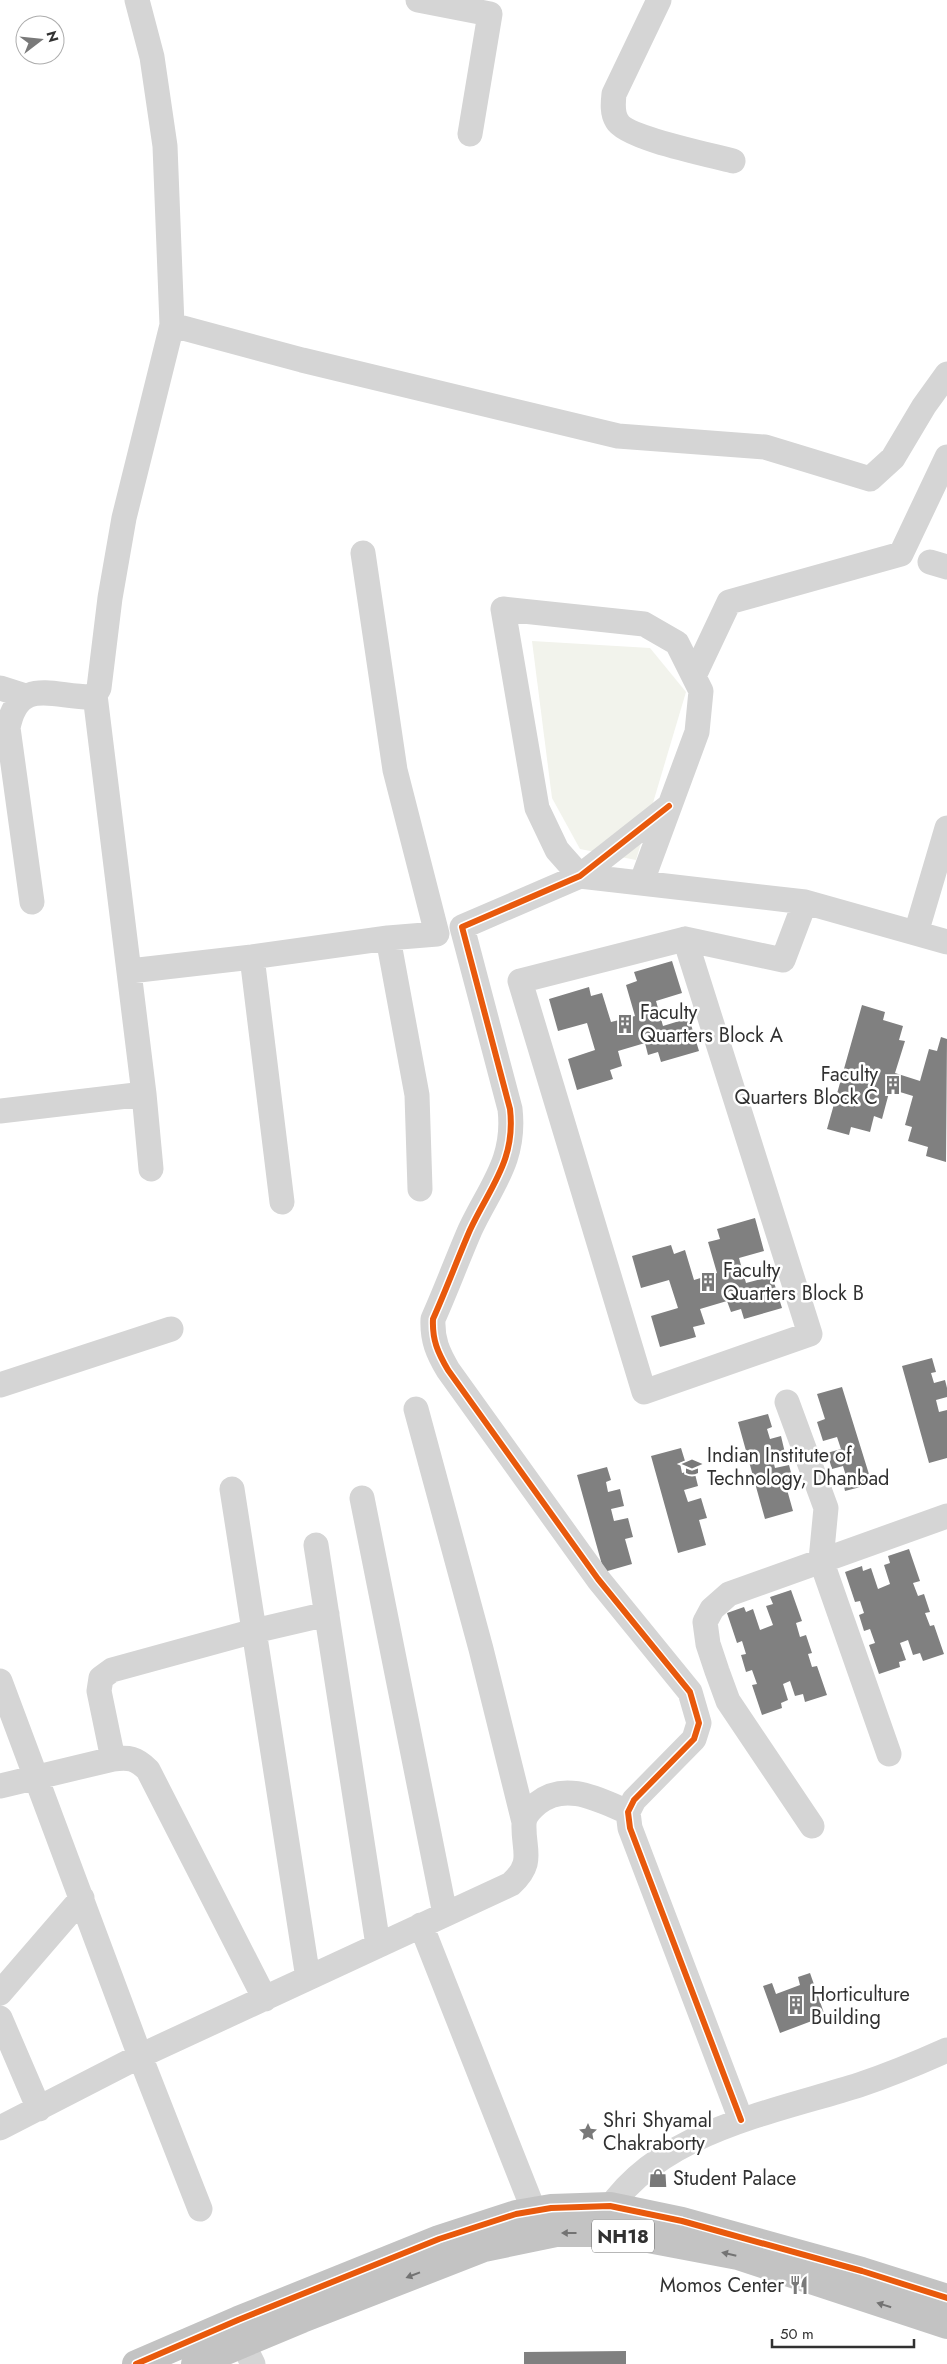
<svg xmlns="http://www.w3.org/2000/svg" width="947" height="2364" font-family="Jost,sans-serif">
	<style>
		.green { fill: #f2f3ec }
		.building { fill: #808080 }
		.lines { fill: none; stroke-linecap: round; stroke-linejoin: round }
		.minor { stroke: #d5d5d5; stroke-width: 25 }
		.highway { stroke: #c3c3c3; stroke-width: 28 }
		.cycleway-casing { stroke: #fff; stroke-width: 9 }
		.cycleway { stroke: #e8590c; stroke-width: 6 }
		.oneway { fill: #737373 }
		.labels { text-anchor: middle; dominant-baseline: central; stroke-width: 5; stroke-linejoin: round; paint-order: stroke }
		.shield { fill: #fff; stroke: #6f6f6f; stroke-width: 1 }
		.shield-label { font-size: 19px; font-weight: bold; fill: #313131 }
		.poi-label { font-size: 20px; fill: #313131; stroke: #fff; text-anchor: start }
	</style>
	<rect width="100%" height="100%" fill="#fff"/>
	<path class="green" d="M532,641L650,648L686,692L636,860L580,849L552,798Z"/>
	<path class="building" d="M672,961L682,993L656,1001L663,1026L689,1018L699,1051L661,1062L658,1052L648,1055L645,1043L618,1051L622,1066L610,1070L613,1079L577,1090L568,1059L595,1050L587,1023L558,1031L549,999L589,987L591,996L602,993L611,1022L635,1016L626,985L637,981L634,972Z
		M862,1005L885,1012L883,1020L903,1026L899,1040L905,1041L895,1073L920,1081L929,1049L937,1051L941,1037L947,1039L946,1162L926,1156L928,1147L908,1141L912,1127L905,1125L913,1096L890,1089L882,1119L874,1116L870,1132L851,1127L849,1135L827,1129Z
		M755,1218L764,1251L739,1258L746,1283L772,1276L782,1308L744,1319L741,1309L731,1312L727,1301L700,1309L705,1324L693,1327L696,1337L660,1347L651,1316L678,1308L669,1280L641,1288L632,1256L671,1245L674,1254L685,1250L694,1280L717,1273L708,1242L720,1239L717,1229Z
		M932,1358L936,1372L931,1373L934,1383L945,1380L947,1388V1397L936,1400L939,1412L947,1410V1458L929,1463L902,1366Z
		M842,1387L872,1484L845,1491L842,1477L846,1476L843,1466L832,1469L827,1453L841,1449L837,1437L823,1441L817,1422L825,1419L817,1394Z
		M768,1414L772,1427L767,1429L770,1439L781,1436L785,1453L772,1456L775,1468L789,1465L794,1484L786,1486L793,1511L765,1519L738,1422Z
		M681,1448L685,1461L680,1463L682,1473L694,1470L698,1486L684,1490L688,1502L701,1498L707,1518L699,1520L706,1545L678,1553L651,1456Z
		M607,1467L611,1480L606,1482L608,1492L620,1489L624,1506L611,1509L614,1521L628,1518L633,1537L625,1539L632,1564L604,1572L577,1475Z
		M909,1549L920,1581L913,1583L918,1596L924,1594L930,1612L925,1613L930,1626L934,1625L944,1654L923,1661L920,1653L913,1655L908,1640L900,1643L906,1660L899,1662L900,1667L879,1674L869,1645L875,1643L870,1629L864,1631L859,1615L864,1613L860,1601L855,1602L845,1572L862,1566L863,1571L871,1568L878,1589L890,1584L884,1565L890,1563L888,1556Z
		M791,1590L802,1621L796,1623L800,1637L806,1635L812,1653L808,1654L812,1667L817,1666L827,1695L805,1702L803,1694L795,1696L790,1681L783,1684L788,1700L781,1703L782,1708L762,1715L752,1685L757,1684L752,1670L746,1672L741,1655L746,1654L742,1641L737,1643L727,1613L744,1607L746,1612L753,1609L760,1630L773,1625L766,1606L773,1604L770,1597Z
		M810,1973L825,2016L780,2033L763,1986L772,1983L776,1994L800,1985L798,1977Z
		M626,2351V2364H524V2352Z"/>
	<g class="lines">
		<path class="minor" d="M418,0L490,14L470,134
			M659,0L614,94C613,103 612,113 617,121C626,138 711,155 733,161
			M172,325L302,360L618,436L765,447L870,479L893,458L924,406L947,374
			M930,562L947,567
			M694,676L729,602L901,554L947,457
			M0,688L25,696
			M95,695L144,1094L151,1169
			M669,806L580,876L462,927L510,1109C516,1160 490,1187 470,1230C457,1260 446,1290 433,1319C432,1340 438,1353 448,1370L598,1579L690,1692L699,1723L694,1739L634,1800L628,1812L630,1828L741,2120
			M642,881L697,732L701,691L677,643L644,624L503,609L537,808L557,850L580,876L805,902L947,942
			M32,902L8,728C18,676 53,697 90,697L95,695L99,688L110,598L124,518L172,325L165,146L152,57L137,0
			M916,933L947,828
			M388,938L417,1095L420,1189
			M685,939L810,1334L644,1392L520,981L685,939L783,960L805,902
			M252,957L282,1202
			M130,971L252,957L388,938L437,934L395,770L363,553
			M0,1111L144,1094
			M0,1385L171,1329
			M787,1402L826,1508L821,1560L889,1754
			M416,1409L481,1649L524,1822
			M232,1489L308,1978
			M362,1498L445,1914
			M316,1545L378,1945
			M0,1681L140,2056L200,2209
			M113,1759L99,1691L101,1678L112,1670L254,1631L327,1614
			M0,1786L113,1759C129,1757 136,1758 148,1770L265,1999
			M812,1826L728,1701L717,1671L708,1644L705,1622L712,1609L729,1594L947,1516
			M421,1925L534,2211
			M0,1993L82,1898
			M0,2018L39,2109
			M0,2128L140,2056L511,1884C535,1862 523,1851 524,1824C524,1815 532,1808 538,1803C566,1781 599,1800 628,1812
			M601,2222C649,2133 771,2113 859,2085C889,2075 918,2063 947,2050
			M243,2344L253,2364"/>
		<path class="highway" d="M136,2364L238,2320L439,2239L516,2214L551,2208L610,2206L682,2221L862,2271L947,2298
			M195,2364L302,2319L484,2248L556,2233H595L643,2238L738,2256L947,2325"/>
		<g class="cycleway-casing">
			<path id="cycleway" d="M669,806L580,876L462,927L510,1109C516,1160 490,1187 470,1230C457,1260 446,1290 433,1319C432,1340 438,1353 448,1370L598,1579L690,1692L699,1723L694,1739L634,1800L628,1812L630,1828L741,2120
				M136,2364L238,2320L439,2239L516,2214L551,2208L610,2206L682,2221L862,2271L947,2298"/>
		</g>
		<use href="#cycleway" class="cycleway"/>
	</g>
	<defs><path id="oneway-solid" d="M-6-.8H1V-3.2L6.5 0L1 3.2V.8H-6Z" transform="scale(1.25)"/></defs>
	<g class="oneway">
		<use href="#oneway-solid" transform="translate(569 2233) rotate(180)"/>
		<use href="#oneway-solid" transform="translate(729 2254) rotate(-167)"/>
		<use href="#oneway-solid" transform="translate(413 2275) rotate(159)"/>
		<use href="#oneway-solid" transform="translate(884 2305) rotate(-163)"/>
	</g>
	<defs>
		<g id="building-bare" transform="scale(1.5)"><path d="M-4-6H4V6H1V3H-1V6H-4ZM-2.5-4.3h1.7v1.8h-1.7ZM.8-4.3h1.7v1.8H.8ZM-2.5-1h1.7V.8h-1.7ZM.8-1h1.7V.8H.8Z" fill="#797979" stroke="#fff" stroke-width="2.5" paint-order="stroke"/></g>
		<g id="university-bare" transform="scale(1.5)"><path d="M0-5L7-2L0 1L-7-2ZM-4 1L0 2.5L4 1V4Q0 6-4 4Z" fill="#797979" stroke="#fff" stroke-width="2.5" paint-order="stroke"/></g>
		<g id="sight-bare" transform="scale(1.5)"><path d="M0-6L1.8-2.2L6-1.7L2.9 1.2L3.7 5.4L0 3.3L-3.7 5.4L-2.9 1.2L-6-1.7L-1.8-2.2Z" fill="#797979" stroke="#fff" stroke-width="2.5" paint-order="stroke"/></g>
		<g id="shop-bare" transform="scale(1.5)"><path d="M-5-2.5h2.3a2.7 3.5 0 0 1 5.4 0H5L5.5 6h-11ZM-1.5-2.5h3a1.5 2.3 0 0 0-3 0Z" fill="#797979" stroke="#fff" stroke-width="2.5" paint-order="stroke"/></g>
		<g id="restaurant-bare" transform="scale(1.5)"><path d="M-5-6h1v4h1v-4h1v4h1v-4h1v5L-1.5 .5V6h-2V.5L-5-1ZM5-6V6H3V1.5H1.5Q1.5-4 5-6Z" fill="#797979" stroke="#fff" stroke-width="2.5" paint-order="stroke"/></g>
	</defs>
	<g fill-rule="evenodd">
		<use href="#building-bare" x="625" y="1024"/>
		<use href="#building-bare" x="893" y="1085"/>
		<use href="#building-bare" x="708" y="1282"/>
		<use href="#university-bare" x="692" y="1467"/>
		<use href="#building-bare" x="796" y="2005"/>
		<use href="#sight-bare" x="588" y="2132"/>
		<use href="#shop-bare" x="658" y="2178"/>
		<use href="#restaurant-bare" x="799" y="2285"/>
	</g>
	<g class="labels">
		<rect class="shield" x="592" y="2219.5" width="62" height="33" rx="4"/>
		<g class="shield-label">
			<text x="623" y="2236">NH18</text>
		</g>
		<g class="poi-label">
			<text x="640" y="1012">Faculty<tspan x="640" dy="23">Quarters Block A</tspan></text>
			<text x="878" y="1074" text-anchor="end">Faculty<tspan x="878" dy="23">Quarters Block C</tspan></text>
			<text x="723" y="1270">Faculty<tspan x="723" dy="23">Quarters Block B</tspan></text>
			<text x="707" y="1455">Indian Institute of<tspan x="707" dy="23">Technology, Dhanbad</tspan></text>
			<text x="811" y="1994">Horticulture<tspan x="811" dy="23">Building</tspan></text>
			<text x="603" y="2120">Shri Shyamal<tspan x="603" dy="23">Chakraborty</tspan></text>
			<text x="673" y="2178">Student Palace</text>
			<text x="784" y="2285" text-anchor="end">Momos Center</text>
		</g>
	</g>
	<g transform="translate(40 40) rotate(74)"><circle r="24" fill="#ffffff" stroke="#adadad"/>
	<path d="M0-4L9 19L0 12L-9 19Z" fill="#797979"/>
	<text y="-8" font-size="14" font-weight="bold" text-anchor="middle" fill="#313131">N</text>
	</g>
	<path d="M772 2339v8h142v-8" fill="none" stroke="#313131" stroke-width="2.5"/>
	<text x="780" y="2339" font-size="15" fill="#313131" stroke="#ffffff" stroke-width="4" paint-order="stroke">50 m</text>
</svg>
